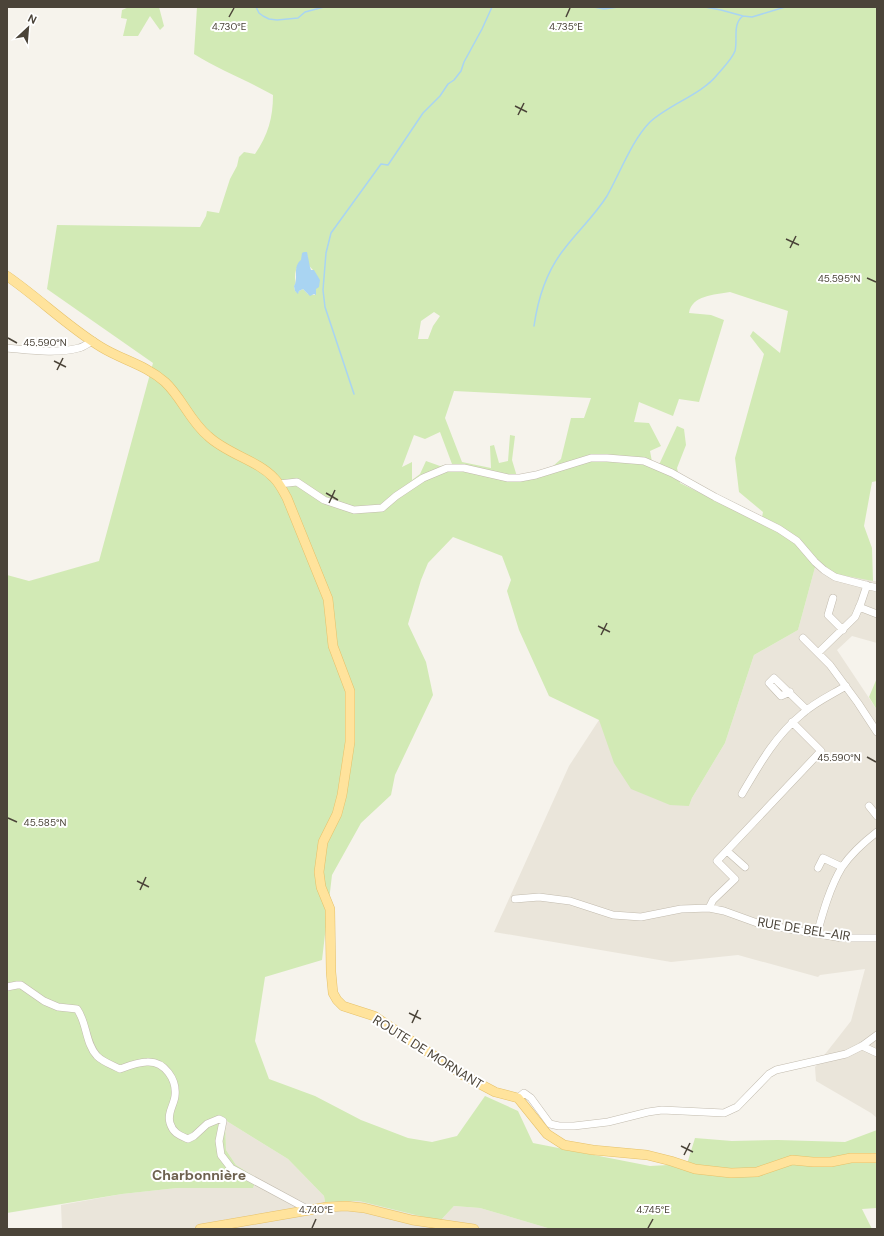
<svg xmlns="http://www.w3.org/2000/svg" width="884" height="1236" font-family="'DM Sans',sans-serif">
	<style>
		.residential { fill: #eae5da }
		.green { fill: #d2eab5; fill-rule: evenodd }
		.water { fill: #a9d4f2 }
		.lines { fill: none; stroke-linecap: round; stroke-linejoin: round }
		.stream { stroke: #a9d4f2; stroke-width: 1.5 }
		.minor-casing { stroke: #c2bbae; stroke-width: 8 }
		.major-casing { stroke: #e6c16a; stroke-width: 10 }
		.minor { stroke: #fff; stroke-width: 7 }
		.major { stroke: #ffe39c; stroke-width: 9 }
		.ticks { fill: none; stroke: #4b4439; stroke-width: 1.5 }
		.labels { text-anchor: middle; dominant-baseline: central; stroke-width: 4; stroke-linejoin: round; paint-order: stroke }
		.street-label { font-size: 13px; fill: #4b4439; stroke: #fff }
		.neighbourhood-label { font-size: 14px; font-weight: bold; fill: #6e6250; stroke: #fff }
		.ticks-label { font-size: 10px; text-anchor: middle; fill: #4b4439; stroke: #fff; stroke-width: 4; stroke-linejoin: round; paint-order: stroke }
	</style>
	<rect width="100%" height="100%" fill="#f6f3ec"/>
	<path class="residential" d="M817,560L873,581H877V643L852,636L837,650L877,710V1118L871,1113L816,1081L815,1067L851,1021L865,969L820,975L818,977L738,955L671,962L494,932L569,766L599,720L689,806L692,798L725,743L754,655L798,630Z
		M225,1120L288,1159L324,1196L325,1202L359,1201L440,1221L454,1206L480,1208L551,1229H231L226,1219L216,1229H62L61,1205L122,1194L177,1188H253L257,1178L236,1165L226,1150Z"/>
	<path class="green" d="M129,7H159L164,26L160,30L150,16L138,36H123L127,19L121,18L122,10Z
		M197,7H877V481L872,482L864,526L872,548L873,581L836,574L817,560L798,630L754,655L725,743L692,798L689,806L670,805L631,789L614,763L599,720L549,696L519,630L507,591L511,580L502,556L453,537L428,563L421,580L408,624L426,662L433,695L395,775L391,795L361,823L332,875L322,960L265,977L255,1041L269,1079L315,1096L361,1120L408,1138L432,1142L457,1136L485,1096L518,1111L533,1143L650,1166L687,1164L695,1138L732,1141L778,1140L845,1142L877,1130V1208L862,1209L872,1229H551L480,1208L454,1206L440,1221L359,1201L325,1202L324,1196L288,1159L225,1120L226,1150L236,1165L257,1178L253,1188H177L122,1194L7,1213V575L29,581L99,561L153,363L47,289L57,225L200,227L206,216L207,211L219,213L230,179L237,166L239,157L244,152L255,154C268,135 273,118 273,95C247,80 219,70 194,54ZM308,256C306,268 314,268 316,275L315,295L308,294L303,289L299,291L298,293L295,291L294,286C297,282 295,281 295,277C295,267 301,260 308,256ZM730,292L788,311L780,353L753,331L750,336L764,354L735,458L739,492L763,512L761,523L680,483L677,468L686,445L684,429L677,426L657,469L653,467L650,451L661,446L649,423L634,422L639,402L673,416L679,399L699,402L724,320L711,315L689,313C692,295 714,295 730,292ZM434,312L440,316L433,326L428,339H418L421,321ZM454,391L591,398L584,418H571L561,459L543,475L518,480L512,460L515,436L510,435L508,461L499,463L494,445L490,446L491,468L462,462L445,418ZM440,432L452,464L440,466L426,461L420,474L412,480V462L402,467L414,435L425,439Z
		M877,678V710L869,697Z"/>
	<path class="water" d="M304,252H307L310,267L311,270H314L320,280L319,287L316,289V295L314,294L310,296L303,289L299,291L298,294L295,291L294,286C299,279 292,267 301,260L302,253Z"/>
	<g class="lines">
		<path class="stream" d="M256,7L259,13L263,16L269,19L277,20L298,18L305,12L324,7
			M594,7L604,9L618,7
			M705,7L721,10L743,16L752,17L785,7
			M534,326C538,298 547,270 565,248C579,230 595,215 607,196C620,173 632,140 650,122C668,105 702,94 717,75C723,68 732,59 735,51C738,40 732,24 743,16
			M354,394L325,307L323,290L326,253L331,233L381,164L388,165L423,113L440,96L448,84L454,80L461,71L464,62L482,29L492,7"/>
		<g class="minor-casing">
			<path id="minor" d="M7,348C30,350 56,354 79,348C84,347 88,343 93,341
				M279,484L297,482L324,500L354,510L382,508L396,496L423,478L447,468H464L508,478H520L536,475L591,458H607L644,461L672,473L715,497L779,529L797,541L815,562L824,570L835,577L877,588
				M833,598L828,615L843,630
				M859,607L877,614
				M803,638L830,665L858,703L877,732
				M818,653L855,617L861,603L867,585
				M790,692L781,696L769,683L774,678L807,710
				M742,794C759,765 775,736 802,714C815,702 831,695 846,686
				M869,806L877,816
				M727,851L745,867
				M818,868L823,858L842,867
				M515,899L539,897L570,901L613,915L641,917L681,909L709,908L724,911L760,924L842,938H877
				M709,908L713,900L735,879L717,861L821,751L792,722
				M817,934C823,912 830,887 842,867C851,854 864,842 877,832
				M7,987L17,985H21L44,1001L58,1007L77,1009C87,1022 85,1043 97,1056C103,1062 112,1065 120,1069C128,1066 138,1062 147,1062C165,1061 177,1080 175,1096C174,1105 167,1113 170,1123C173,1133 179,1135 188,1139L194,1136L207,1124L219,1119L223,1121L219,1141L221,1155L231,1168L309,1210
				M862,1046L877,1053
				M518,1098L524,1093L531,1098L550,1124L559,1126H574L608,1122L648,1112L662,1110L724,1113L737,1107L769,1074L776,1070L846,1054L862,1046L877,1035"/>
		</g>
		<g class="major-casing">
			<path id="major" d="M7,276C39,298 68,327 101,347C122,360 146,365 165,382C182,398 190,421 208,436C227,454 257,460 274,478C280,484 283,491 287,498L328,599L333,646L350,691V742L342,795L337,814L323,842L319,872L321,887L330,909L331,972L333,993L337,1000L343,1006L374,1016L463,1075L495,1092L518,1098L547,1134L564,1145L593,1150L647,1155L671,1161L695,1169L731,1173L757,1172L792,1160L813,1162H831L851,1158H877
				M200,1229L327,1207L346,1206L364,1208L412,1220L474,1229"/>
		</g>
		<use href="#minor" class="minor"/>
		<use href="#major" class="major"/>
	</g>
	<path class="ticks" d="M229,17L234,8M566,17L570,8M515,106L527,112M518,115L524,103M786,239L799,245M790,248L796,236M867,278L876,282M8,338L17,343M54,361L66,367M57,370L63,358M326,493L338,500M329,503L335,490M598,626L610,632M601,635L607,623M867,757L876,762M8,818L17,822M137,881L149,887M140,890L146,877M409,1013L421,1019M412,1023L418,1010M681,1146L693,1152M684,1155L690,1143M312,1228L316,1219M648,1228L653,1219"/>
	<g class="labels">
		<g class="street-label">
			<text transform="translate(804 929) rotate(9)">RUE DE BEL-AIR</text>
			<text transform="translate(428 1052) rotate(32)">ROUTE DE MORNANT</text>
		</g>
		<g class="neighbourhood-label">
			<text x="199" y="1175">Charbonnière</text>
		</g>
	</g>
	<g class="ticks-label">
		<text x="566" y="30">4.735°E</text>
		<text x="229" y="30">4.730°E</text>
		<text x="839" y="282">45.595°N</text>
		<text x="45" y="346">45.590°N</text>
		<text x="839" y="761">45.590°N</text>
		<text x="45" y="826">45.585°N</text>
		<text x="316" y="1213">4.740°E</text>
		<text x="653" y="1213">4.745°E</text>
	</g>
	<rect width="884" height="1236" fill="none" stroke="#4b4439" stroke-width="16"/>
	<g transform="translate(28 28) rotate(26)" stroke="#ffffff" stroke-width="3" paint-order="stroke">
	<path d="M0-3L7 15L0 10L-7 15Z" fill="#4b4439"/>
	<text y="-6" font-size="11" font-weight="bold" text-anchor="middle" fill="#4b4439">N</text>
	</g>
</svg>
